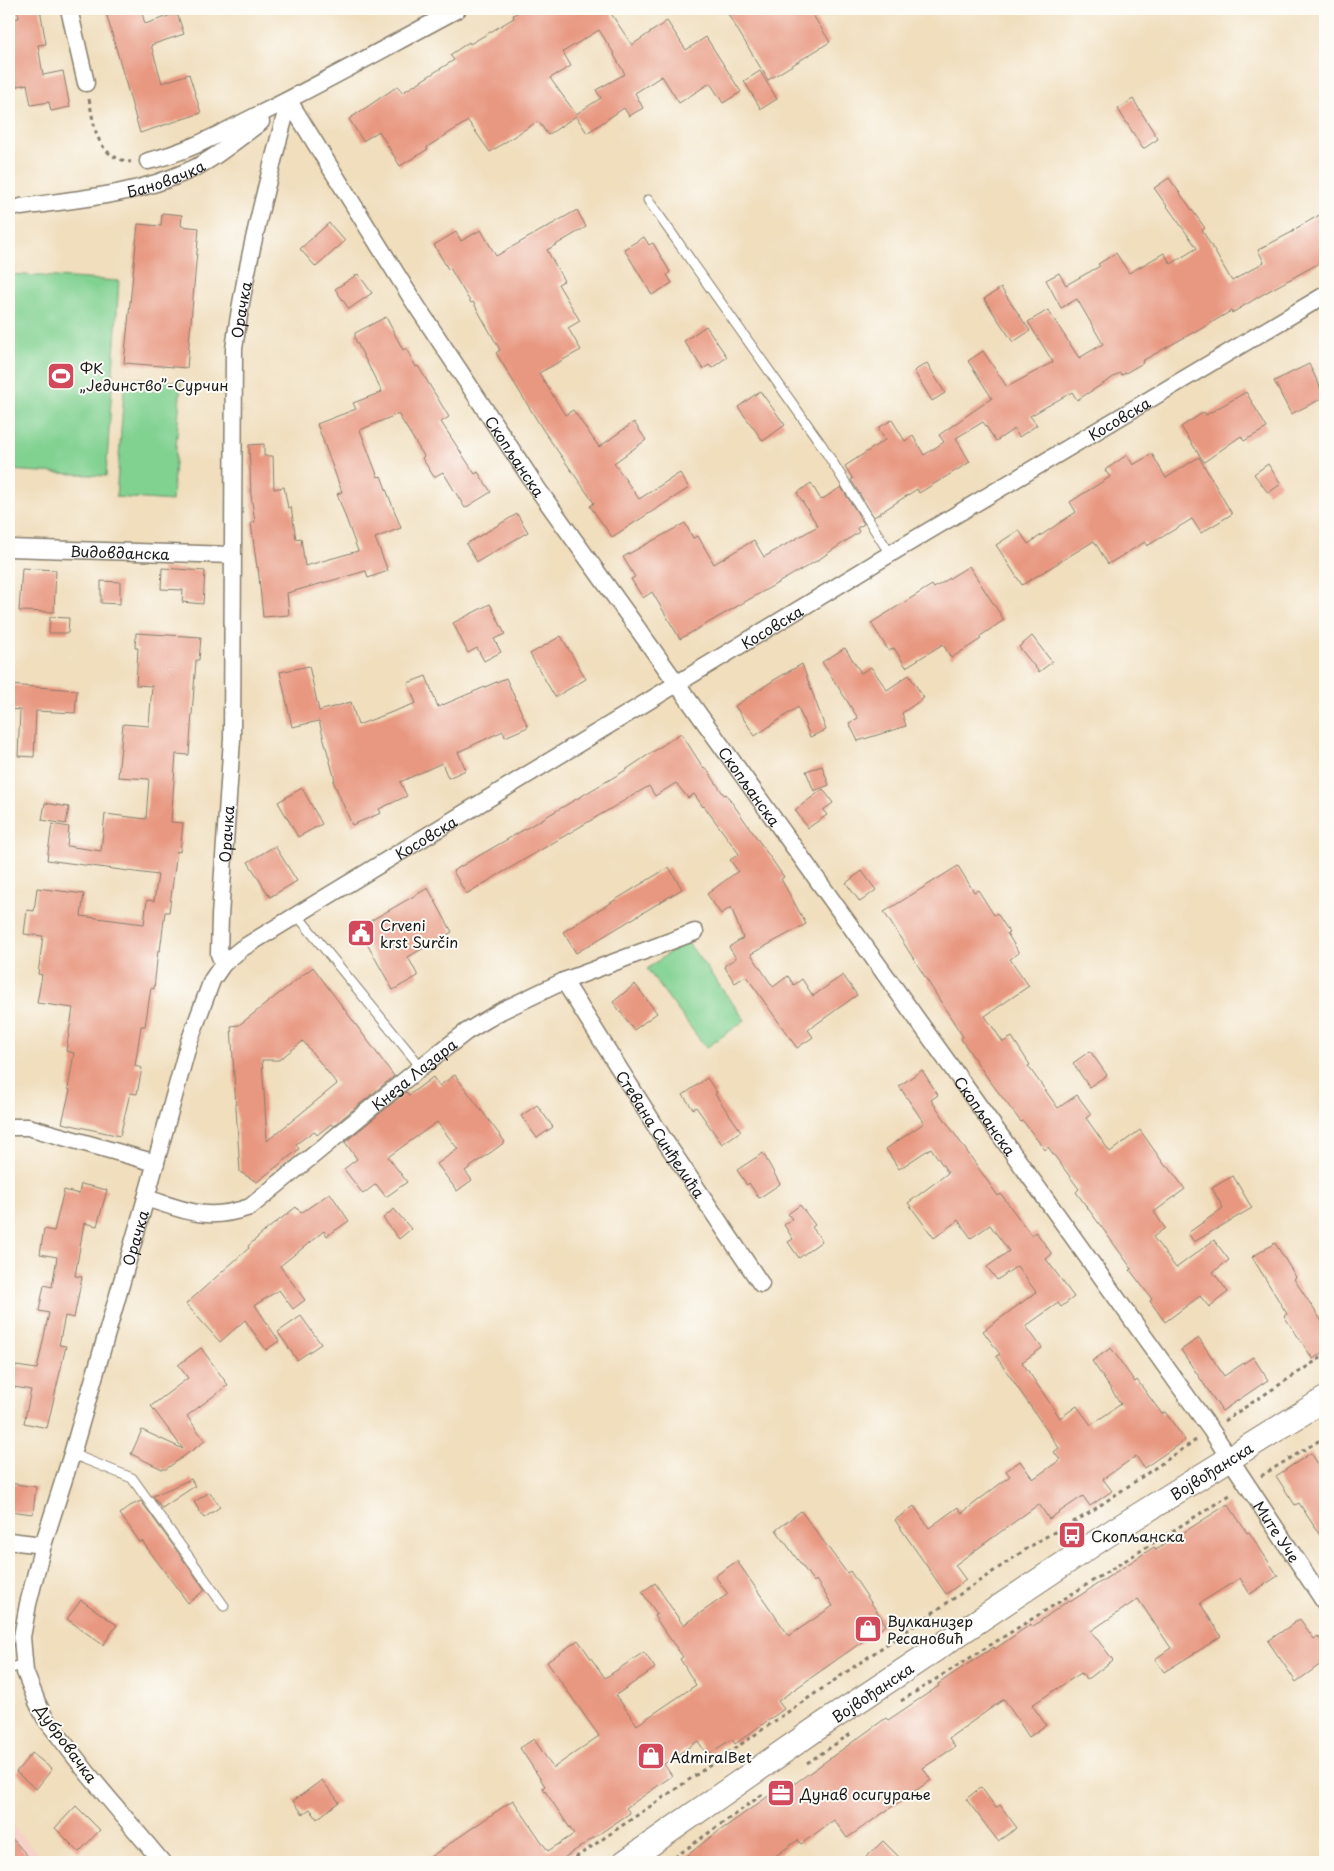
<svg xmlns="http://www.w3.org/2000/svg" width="1334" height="1871" font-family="'Playpen Sans',sans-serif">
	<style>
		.built { fill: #f7d1c7 }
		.green { fill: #81d191; stroke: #4e7656 }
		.building { fill: #e89881; fill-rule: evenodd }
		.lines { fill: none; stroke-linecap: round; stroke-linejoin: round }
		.service-casing { stroke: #867d6c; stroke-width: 11 }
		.minor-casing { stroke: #867d6c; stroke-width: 19 }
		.secondary-casing { stroke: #867d6c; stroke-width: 26 }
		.path { stroke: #867d6c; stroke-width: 3; stroke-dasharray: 4 4; stroke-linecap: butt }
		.service { stroke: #fff; stroke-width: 9 }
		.minor { stroke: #fff; stroke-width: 16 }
		.secondary { stroke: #fff; stroke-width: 24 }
		.labels { text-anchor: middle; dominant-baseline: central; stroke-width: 4; stroke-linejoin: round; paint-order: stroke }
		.street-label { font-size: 15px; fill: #1c1c1c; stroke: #fdfcf7 }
		.poi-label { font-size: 15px; fill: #1c1c1c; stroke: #fdfcf7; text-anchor: start }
	</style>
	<rect width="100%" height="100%" fill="#fdfcf7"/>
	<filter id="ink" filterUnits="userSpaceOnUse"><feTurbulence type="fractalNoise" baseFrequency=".02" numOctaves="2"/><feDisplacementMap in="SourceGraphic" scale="10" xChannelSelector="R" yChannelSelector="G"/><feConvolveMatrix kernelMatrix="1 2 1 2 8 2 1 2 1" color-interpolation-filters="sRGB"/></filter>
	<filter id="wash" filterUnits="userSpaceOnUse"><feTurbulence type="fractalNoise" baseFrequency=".0096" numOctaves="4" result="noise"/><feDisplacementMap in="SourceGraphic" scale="20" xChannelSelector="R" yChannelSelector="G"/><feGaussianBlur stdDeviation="1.12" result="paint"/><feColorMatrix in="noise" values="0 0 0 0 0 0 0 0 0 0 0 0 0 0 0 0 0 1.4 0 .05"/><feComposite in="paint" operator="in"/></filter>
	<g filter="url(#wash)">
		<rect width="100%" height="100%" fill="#f0debd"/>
		<path class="built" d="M9,1822L45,1862H9Z"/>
		<path class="green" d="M9,274L119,281L106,476L9,470Z
			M125,378L181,382L172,501L116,497Z
			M686,940L745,1020L706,1048L647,969Z"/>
		<g id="blocks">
			<path class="building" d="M17,9H40L46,44L38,45L43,75L63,71L70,107L51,111L49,102L31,105L27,84L9,88V19L19,18Z
				M105,9H141L145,24L177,13L184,34L151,45L162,83L189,74L201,113L140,133Z
				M524,9H608L632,45L667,21L686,50L706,37L741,92L723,103L710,83L679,103L662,76L635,93L643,108L629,116L624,108L587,133L576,116L548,135L538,121L490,152L468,121L427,147L428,149L400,166L379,131L363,141L349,119L398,86L402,93L454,60L450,55L469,42L470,44L514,18L513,15ZM599,30L615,55H614L625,74L596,90L601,98L576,114L550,78L571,66L563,52Z
				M725,9H809L830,42L768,80Z
				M760,71L777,99L761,109L744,81Z
				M1133,99L1158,139L1143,149L1118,109Z
				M1169,178L1205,228L1202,230L1232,281L1264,262L1258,250L1294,231L1293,230L1325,212V260L1265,293L1232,313L1231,311L1194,333V332L1142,361L1143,363L1122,375L1120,373L1077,400L1072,392L1030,416L1037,425L1019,437L1014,429L996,441L983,422L956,438L970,462L919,493L917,489L874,517L851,480L853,479L845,466L885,440L878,428L892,420L905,441L913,436L924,455L944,442L939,435L992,398L968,361L983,351L1007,387L1053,362L1028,322L1048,310L1079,358L1103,344L1077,299L1061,308L1046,280L1059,273L1066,285L1100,266L1098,264L1116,253L1129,273L1164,253L1171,264L1197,248L1154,188Z
				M577,210L586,227L547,250L564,281L558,284L580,321L568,328L581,350L539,373L565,415L573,410L599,447L634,422L646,440L614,463L639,499L680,473L689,488L612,537L590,506L594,503L543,430L496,353L500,350L473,302L471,303L450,268L448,269L434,245L456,232L461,241L481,230L496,256Z
				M162,213L182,215L181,226L199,228L187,368L124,363L138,224L161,226Z
				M329,223L345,241L316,267L300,249Z
				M644,237L649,245L653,243L670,272L667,275L672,283L652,295L624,249Z
				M358,274L372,293L349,309L335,289Z
				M1001,288L1030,331L1013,342L984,299Z
				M386,317L403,350L406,348L416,367L418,366L449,417L441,422L475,474L478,472L491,492L465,508L443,472L434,477L422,458L424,456L398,414L360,430L378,477L381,476L401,528L375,538L388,571L368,578L366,571L287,593L289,615L263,617L258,567L257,568L251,523L255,522L251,495L249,445L264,444V456H273L274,489L284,487L288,508L291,507L296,539L301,538L305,566L358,551L337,494L342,492L317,424L356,409L353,403L382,392L355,339V333Z
				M706,326L727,357L712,368L709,365L703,369L684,341Z
				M927,363L945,393L932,401L914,371Z
				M1309,364L1325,397L1291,414L1274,381Z
				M760,391L785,425L763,441L738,407Z
				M1246,392L1267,428L1244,441L1241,436L1204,462L1181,427L1204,412L1206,415Z
				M1152,454L1166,478L1199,457L1232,514L1201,533L1192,519L1147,546L1145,542L1108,564L1094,541L1022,585L996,545L1019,530L1028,544L1076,512L1070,502L1110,477L1105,470L1127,455L1133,465Z
				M1268,464L1281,484L1268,493L1254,474Z
				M811,483L821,500L841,487L864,524L857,528L859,532L818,560L680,639L652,592L643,598L631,579L635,577L623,557L685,523L693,538L698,536L714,564L754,540L764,557L818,526L797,493Z
				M517,514L528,532L477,562L466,544Z
				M969,566L1004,620L979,637L981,639L951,658L943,644L906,667L894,648L889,651L871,623L932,585L934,588Z
				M22,568L56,570L54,612L19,611Z
				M162,568L205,571L203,604L182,602L183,590L161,589Z
				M101,581L120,582V604L101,603Z
				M490,604L505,634L494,639L501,652L484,661L477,648L468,653L453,623Z
				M50,617L69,618L68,633H49Z
				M136,633L201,637L199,660H196L189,755L176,754L171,822L183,823L180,852L177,851L169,912H165L160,951L158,950L154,989L151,988L145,1026H141L135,1066L142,1068L137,1094L130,1093L120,1136L62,1123L70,1090L68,1089L74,1053L66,1051L73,1008L37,1003L42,975L38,974L43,936L24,934L27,910L34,911L37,888L84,894L81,916L144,924L147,900L154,901L158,875L47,860L52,824L69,827L67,846L101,851L105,814L146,819L149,779L118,777L123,724L149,726L152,686L136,685L138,648H135Z
				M561,636L586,679L555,697L530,654Z
				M1032,636L1052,662L1039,672L1019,647Z
				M845,648L861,673L871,667L887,690L909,675L924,698L902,713L906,726L858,741L849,723L858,718L822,662Z
				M802,664L826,730L810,737L798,707L755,736L735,706L774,680Z
				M309,666L319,711L351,702L358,725L416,703L408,683L426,676L438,707L506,678L528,727L505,737L503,731L458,752L466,770L448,778L442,763L400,782L407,796L379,809L381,813L352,825L333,781L335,780L319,721L292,727L280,672Z
				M9,685L77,690L75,713L36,711L34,757L18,756L20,710L9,709Z
				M681,733L704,769L706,768L724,795L726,794L784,877L781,879L806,924L751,954L773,987L788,976L794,985L802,979L813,996L843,975L857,995L808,1030L813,1037L797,1048L746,976L735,983L724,966L736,958L729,947L743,938L731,907L721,914L707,894L738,871L730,860L739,854L704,806L703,807L694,794L688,798L676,783L655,796L649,786L466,894L453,871L621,773Z
				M822,766L829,785L814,791L806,771Z
				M302,788L322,824L298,837L278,802Z
				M823,789L833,803L823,810L827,815L808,828L795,810Z
				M45,803L69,807L66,824L42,820Z
				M275,846L297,881L270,897L248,862Z
				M958,866L974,892L978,890L994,915L997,913L1009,932L1007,933L1019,953L1010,959L1029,986L985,1016L1003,1042L1012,1037L1030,1065L1028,1066L1058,1108L1077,1095L1091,1114L1086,1118L1110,1152L1140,1130L1166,1167L1168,1166L1185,1189L1154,1212L1165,1228L1153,1237L1176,1268L1214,1240L1229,1260L1213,1272L1228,1292L1209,1307L1200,1296L1165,1322L1150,1301L1152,1299L1130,1270L1132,1269L1076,1192L1079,1189L1048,1147L1045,1150L1023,1121L1021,1122L989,1080L961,1039L963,1037L884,912Z
				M669,867L682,889L576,953L563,932Z
				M862,871L876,890L860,902L846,883Z
				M428,888L452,932L408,957L418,976L393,990L358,928Z
				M313,967L394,1076L333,1126L331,1124L317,1135L314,1131L296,1144L299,1149L257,1182L240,1172L231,1026L239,1025ZM303,1041L337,1084L267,1141L262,1060H279Z
				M635,984L657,1013L634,1030L613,1002Z
				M1090,1051L1107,1075L1089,1087L1073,1063Z
				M922,1070L938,1095L931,1100L998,1196L1001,1194L1031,1235L1036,1232L1052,1254L1046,1259L1074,1297L1061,1307L1058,1303L1026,1326L1042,1348L1022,1362L1060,1418L1077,1406L1091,1425L1121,1404L1092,1361L1111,1348L1135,1382L1137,1380L1162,1414L1165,1412L1185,1440L1144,1468L1136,1456L1103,1479L1112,1491L1090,1506L1083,1496L1049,1519L1039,1504L955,1565L966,1580L946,1594L895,1520L914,1506L929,1528L958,1507L962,1513L1010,1476L1006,1471L1020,1461L1033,1479L1060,1460L1054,1452L1059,1448L996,1356L1000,1354L983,1331L1036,1292L1017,1266L997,1280L987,1267L1009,1251L990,1225L971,1238L958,1220L934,1238L908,1203L948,1173L931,1148L899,1169L886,1149L924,1123L899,1086Z
				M455,1075L505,1142L465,1171L472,1180L457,1191L437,1164L458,1149L437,1122L388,1157L407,1182L386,1197L376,1184L363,1194L344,1169L357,1159L345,1142L406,1092L409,1095L433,1077L439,1086Z
				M707,1078L717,1093L715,1094L741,1131L722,1144L696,1107L693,1109L683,1095Z
				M537,1105L553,1127L537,1138L521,1116Z
				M763,1153L780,1184L759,1198L749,1183L747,1185L737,1170Z
				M1233,1176L1252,1208L1194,1242L1188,1233L1223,1208L1212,1188Z
				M81,1184L107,1190L97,1226L84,1223L75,1276L82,1277L74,1318L65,1316L59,1345L66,1346L47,1428L24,1423L31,1390L9,1386V1365L37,1369L49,1313L39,1311L44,1285L52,1287L57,1257L40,1254L44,1229L54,1231L64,1190L79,1194Z
				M330,1193L349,1221L327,1236L324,1231L280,1266L305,1300L293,1309L279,1290L255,1305L279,1341L266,1350L245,1320L220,1342L186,1304L249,1248L248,1246L265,1231L296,1207L301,1213Z
				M800,1205L815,1225L812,1227L822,1241L799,1258L788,1242L793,1239L784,1225L792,1219L788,1214Z
				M394,1209L411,1229L399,1239L383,1218Z
				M1275,1243L1296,1277L1294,1279L1325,1326V1351L1313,1359L1284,1316L1287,1314L1252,1257Z
				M301,1316L321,1344L297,1360L278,1332Z
				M1199,1338L1224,1376L1253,1357L1268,1380L1222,1411L1181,1350Z
				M201,1348L228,1385L187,1416L205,1441L166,1469H162L131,1454L142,1430L183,1449L151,1406L188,1378L178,1365Z
				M1311,1453L1325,1475V1543L1299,1503L1295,1505L1276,1476Z
				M191,1479L195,1486L162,1508L153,1496Z
				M9,1483L36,1487L33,1514L9,1511Z
				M210,1492L220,1507L204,1518L194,1502Z
				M141,1501L205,1590L188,1603L142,1541L140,1542L120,1514L130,1506Z
				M1228,1504L1247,1533L1249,1532L1278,1576L1250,1594L1240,1578L1200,1603L1221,1636L1203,1648L1164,1672L1155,1659L1171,1648L1138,1599L1091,1631L1113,1660L1087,1680L1081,1673L1032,1705L1046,1725L1029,1737L1004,1699L949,1738L955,1747L923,1768L931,1780L847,1838L834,1820L801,1844L798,1840L767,1862H679L708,1839L787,1783L790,1787L886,1718L888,1720L939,1686L938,1684L954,1673L994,1647L995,1649L1031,1624L1032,1627L1069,1600L1070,1602L1154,1547L1156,1550Z
				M801,1511L847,1573L850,1571L886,1625L778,1701L784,1709L735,1744L732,1739L707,1755L698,1741L664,1764L672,1776L626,1808L630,1813L558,1862H423L513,1800L548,1851L574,1834L543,1788L545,1786L520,1748L534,1739L553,1768L599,1736L547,1662L578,1640L605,1678L644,1652L655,1668L616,1695L637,1725L696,1685L680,1659L683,1657L654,1616L657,1614L642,1592L655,1583L683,1625L728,1594L715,1576L737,1561L789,1636L833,1606L816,1580L814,1582L776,1530Z
				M81,1600L117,1625L103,1645L67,1619Z
				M1300,1619L1314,1639L1318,1636L1325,1646V1661L1296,1682L1268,1641Z
				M32,1753L52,1769L36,1789L16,1772Z
				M322,1780L339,1802L317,1819L310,1809L303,1814L293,1801Z
				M981,1787L996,1808L1000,1805L1017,1828L998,1841L966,1799Z
				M76,1806L100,1830L79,1852L55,1828Z
				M9,1835L33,1862H9Z
				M883,1841L904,1862H861Z"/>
		</g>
	</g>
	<g filter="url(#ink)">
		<use href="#blocks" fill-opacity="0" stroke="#867d6c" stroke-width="1"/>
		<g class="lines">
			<g class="service-casing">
				<path id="service" d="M648,200L821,444L890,554
					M297,915L421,1067
					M72,1454L132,1478L224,1606
					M9,1669L23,1664"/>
			</g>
			<g class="minor-casing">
				<g id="minor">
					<path d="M69,9L86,83"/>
					<path id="s1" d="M289,101L412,299L537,488L1211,1430L1325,1603"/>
					<path d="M148,161C188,152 223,132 260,114C327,81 392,44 458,9"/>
					<path id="s2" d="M21,207C78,199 135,195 188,171C212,161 240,137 261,122"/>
					<path id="s3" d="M9,548L232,555"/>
					<path id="s4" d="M223,964L219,954L220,916L232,739L234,349C245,265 267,182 289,101"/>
					<path id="s5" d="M564,981L663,1138L761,1284"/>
					<path d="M9,1127H28L156,1163"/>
					<path id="s6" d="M146,1198C187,1211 206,1222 250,1207L421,1067L466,1032L501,1011L564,981L695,932"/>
					<path d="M9,1541L43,1545"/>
					<path id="s7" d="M162,1862L89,1775L45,1718L37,1702L25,1672L22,1637L28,1604L43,1545L72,1454L146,1198L189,1042L212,980L223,964L241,949L890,554L1325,295"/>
				</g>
			</g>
			<g class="secondary-casing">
				<g id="secondary">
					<path id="s8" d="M625,1862L813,1731L1107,1535L1325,1399"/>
				</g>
			</g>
			<path class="path" d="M89,99C95,128 95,156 131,162
				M1224,1421L1325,1355
				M1261,1476L1325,1437
				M901,1701L1233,1493
				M807,1763L852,1733
				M569,1862L988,1575L1040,1540L1086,1515L1196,1440
				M668,1862L763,1794"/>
			<use href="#service" class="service"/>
			<use href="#minor" class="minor"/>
			<use href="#secondary" class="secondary"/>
		</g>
	</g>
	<defs>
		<g id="stadium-square" transform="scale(1.4375)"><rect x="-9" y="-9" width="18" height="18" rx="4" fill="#d1495b" stroke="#fdfcf7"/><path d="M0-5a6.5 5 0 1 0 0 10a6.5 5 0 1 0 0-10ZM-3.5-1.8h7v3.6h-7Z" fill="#fff"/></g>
		<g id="civic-square" transform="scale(1.4375)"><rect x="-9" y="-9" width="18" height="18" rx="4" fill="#d1495b" stroke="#fdfcf7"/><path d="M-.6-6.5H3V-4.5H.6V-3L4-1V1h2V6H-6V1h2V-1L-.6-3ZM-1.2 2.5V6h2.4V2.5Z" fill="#fff"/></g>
		<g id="bus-square" transform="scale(1.4375)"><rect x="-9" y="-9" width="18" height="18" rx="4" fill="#d1495b" stroke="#fdfcf7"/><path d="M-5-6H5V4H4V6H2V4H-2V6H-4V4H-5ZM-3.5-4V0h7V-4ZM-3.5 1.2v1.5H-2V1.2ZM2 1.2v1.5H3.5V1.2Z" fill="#fff"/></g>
		<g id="shop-square" transform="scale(1.4375)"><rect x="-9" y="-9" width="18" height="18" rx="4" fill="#d1495b" stroke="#fdfcf7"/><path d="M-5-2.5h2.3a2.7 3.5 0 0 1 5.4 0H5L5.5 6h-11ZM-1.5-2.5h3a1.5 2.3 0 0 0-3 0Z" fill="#fff"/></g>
		<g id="office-square" transform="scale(1.4375)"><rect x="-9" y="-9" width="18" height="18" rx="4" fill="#d1495b" stroke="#fdfcf7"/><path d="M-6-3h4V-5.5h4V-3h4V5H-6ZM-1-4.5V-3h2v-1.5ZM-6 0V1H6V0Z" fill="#fff"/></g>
	</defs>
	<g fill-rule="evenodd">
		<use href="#stadium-square" x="61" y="376"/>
		<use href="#civic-square" x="361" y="933"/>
		<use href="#bus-square" x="1072" y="1535"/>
		<use href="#shop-square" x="868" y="1629"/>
		<use href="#shop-square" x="651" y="1756"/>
		<use href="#office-square" x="781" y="1793"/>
	</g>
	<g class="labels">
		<g class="street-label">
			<text stroke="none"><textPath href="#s2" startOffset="148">Бановачка</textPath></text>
			<text stroke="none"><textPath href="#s4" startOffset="656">Орачка</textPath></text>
			<text stroke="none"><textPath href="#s7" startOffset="2024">Косовска</textPath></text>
			<text stroke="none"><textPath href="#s1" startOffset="421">Скопљанска</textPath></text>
			<text stroke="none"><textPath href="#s3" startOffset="111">Видовданска</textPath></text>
			<text stroke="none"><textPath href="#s7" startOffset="1619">Косовска</textPath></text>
			<text stroke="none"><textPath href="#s1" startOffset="826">Скопљанска</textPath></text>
			<text stroke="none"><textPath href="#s4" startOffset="131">Орачка</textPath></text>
			<text stroke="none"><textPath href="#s7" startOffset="1214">Косовска</textPath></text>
			<text stroke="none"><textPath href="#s6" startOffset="318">Кнеза Лазара</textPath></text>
			<text stroke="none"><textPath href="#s1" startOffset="1231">Скопљанска</textPath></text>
			<text stroke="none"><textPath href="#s5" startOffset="181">Стевана Синђелића</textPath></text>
			<text stroke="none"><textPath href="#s7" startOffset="686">Орачка</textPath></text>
			<text stroke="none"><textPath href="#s8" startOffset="705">Војвођанска</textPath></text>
			<text stroke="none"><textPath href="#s1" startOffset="1739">Мите Уче</textPath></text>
			<text stroke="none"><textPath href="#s8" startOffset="300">Војвођанска</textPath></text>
			<text transform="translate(67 1743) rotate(54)">Дубровачка</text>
		</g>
		<g class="poi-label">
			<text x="80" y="367">ФК<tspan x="80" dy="17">„Јединство”-Сурчин</tspan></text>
			<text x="380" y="924">Crveni<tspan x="380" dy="17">krst Surčin</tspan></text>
			<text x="1091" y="1535">Скопљанска</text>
			<text x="887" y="1620">Вулканизер<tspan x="887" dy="17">Ресановић</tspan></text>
			<text x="670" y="1756">AdmiralBet</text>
			<text x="800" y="1793">Дунав осигурање</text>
		</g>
	</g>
	<rect width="1334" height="1871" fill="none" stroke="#fdfcf7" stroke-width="30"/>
</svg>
